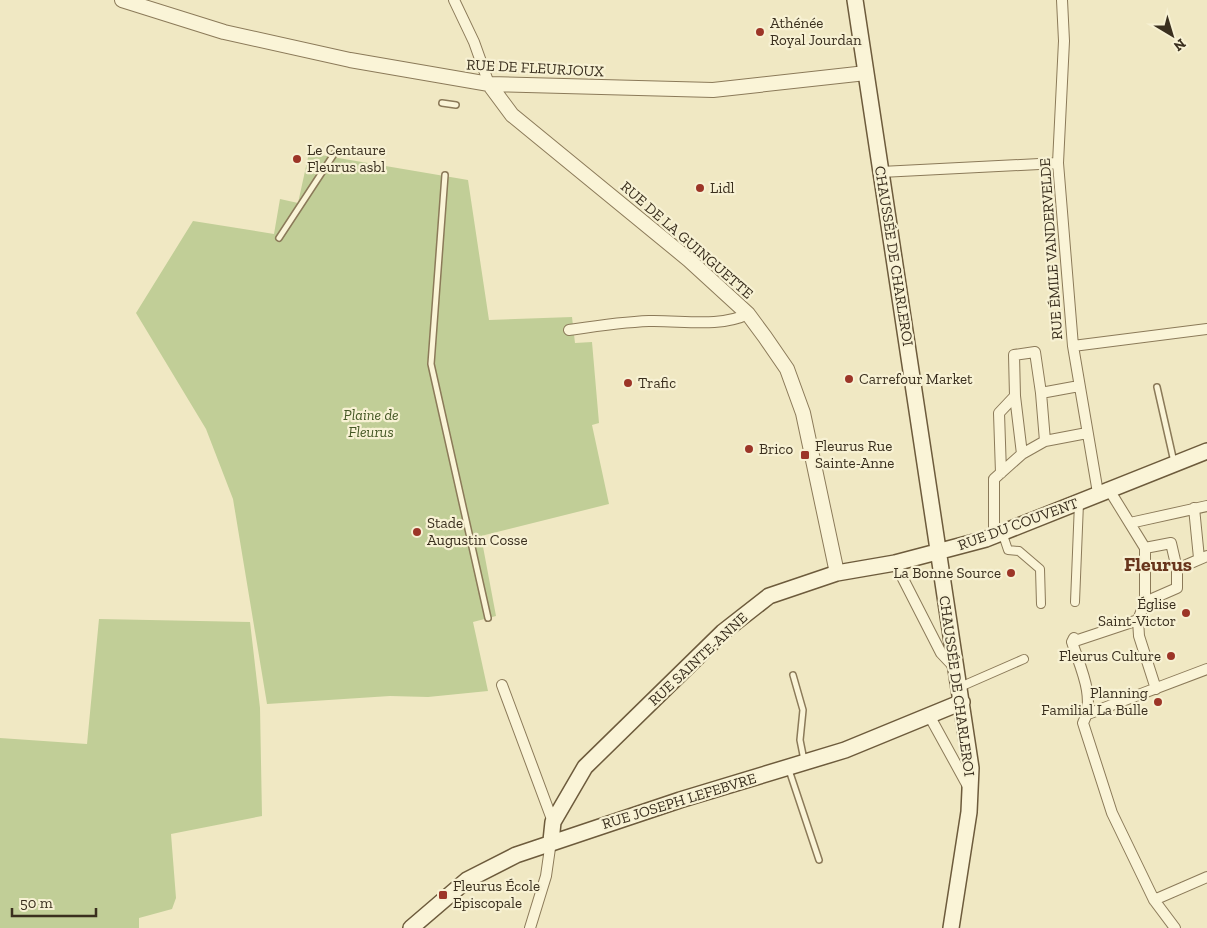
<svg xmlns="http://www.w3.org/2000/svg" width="1207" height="928" font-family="'Zilla Slab',serif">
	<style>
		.green { fill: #c1ce97 }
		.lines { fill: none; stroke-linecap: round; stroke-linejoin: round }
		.service-casing { stroke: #8b7a59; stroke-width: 8 }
		.pedestrian-casing { stroke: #8b7a59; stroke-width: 10 }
		.minor-casing { stroke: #8b7a59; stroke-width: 12 }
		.tertiary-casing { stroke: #8b7a59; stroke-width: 16 }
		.secondary-casing { stroke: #6d5b3c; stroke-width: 18 }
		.service { stroke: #faf4d7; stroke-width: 5 }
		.pedestrian { stroke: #faf4d7; stroke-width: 8 }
		.minor { stroke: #faf4d7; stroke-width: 10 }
		.tertiary { stroke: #faf4d7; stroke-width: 14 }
		.secondary { stroke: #faf4d7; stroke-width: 15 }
		.poi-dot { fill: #9c3527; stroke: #f7f1d3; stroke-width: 2 }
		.labels { text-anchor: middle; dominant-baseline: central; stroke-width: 4.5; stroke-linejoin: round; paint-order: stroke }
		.poi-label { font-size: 15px; fill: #3a2f1e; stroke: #f7f1d3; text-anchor: start }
		.street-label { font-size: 15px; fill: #3a2f1e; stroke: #f7f1d3 }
		.park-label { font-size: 15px; font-style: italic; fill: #445724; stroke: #f7f1d3 }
		.district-label { font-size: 20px; font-weight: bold; fill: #68351c; stroke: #f7f1d3 }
	</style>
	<rect width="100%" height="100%" fill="#f0e8c3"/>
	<path class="green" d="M309,153L468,180L489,320L572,317L575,343L592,342L599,423L592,425L609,504L481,536L496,616L473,622L488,691L428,697L390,696L267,704L233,499L206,429L136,313L193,221L274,234L280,199L298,203Z
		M99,619L250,622L260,708L262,816L171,834L176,898L172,909L139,918V928H0V738L87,744Z"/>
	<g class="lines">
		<g class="service-casing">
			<path id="service" d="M442,103L456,105
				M445,175L431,364L488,618
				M279,238L336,151
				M1157,387L1174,462
				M793,675L803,710L800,740L804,760
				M789,770L819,860"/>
		</g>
		<g class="pedestrian-casing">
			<path id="pedestrian" d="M1002,532L1008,550L1019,551L1040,569L1041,604
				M1075,602L1079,503
				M960,687L1024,659"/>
		</g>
		<g class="minor-casing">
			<path id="minor" d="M454,0L474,42L489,84
				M1062,0L1064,41L1058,163L1073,346L1098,493
				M881,172L1058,163
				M569,330C596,326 622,322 649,321C681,320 719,328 748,314
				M1073,346L1207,329
				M1041,393L1079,386
				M1045,441L1087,433
				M1001,473L999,413L1015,396
				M1108,488L1145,548V602L1138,620L1139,636L1156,689
				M1194,508L1199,558
				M1130,523L1207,506
				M994,535V479L1022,454L1045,441L1041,393L1035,352L1014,355L1015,396L1022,454
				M1145,548L1171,543L1177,569V588L1145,602
				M895,563L941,653L957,670
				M1177,569L1207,556
				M1074,638L1072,642C1080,667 1096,698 1083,723L1112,813L1154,900L1175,928
				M1072,642L1138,620
				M502,685L553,822
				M1088,714L1207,669
				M930,717L969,788
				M1154,900L1207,877
				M530,928L546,876L551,841"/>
		</g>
		<g class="tertiary-casing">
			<path id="tertiary" d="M122,0L224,32L350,60L489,84L713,90L866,73
				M489,84L512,115L689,260L748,314L765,337L787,369L803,413L837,573"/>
		</g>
		<g class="secondary-casing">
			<path id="secondary" d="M855,0L971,768L969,812L951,928
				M551,841L553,822L585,767L723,632L769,596L837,573L895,563L986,539L1207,451
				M411,928L467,880L516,855L680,800L845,750L962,702"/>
		</g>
		<use href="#service" class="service"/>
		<use href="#pedestrian" class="pedestrian"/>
		<use href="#minor" class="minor"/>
		<use href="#tertiary" class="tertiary"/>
		<use href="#secondary" class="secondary"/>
	</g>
	<g class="poi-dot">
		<circle cx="760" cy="32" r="5"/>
		<circle cx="297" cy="159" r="5"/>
		<circle cx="700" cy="188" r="5"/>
		<circle cx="849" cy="379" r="5"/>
		<circle cx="628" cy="383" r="5"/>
		<circle cx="749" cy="449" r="5"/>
		<rect x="800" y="450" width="10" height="10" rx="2.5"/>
		<circle cx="417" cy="532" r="5"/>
		<circle cx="1011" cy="573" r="5"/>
		<circle cx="1186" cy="613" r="5"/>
		<circle cx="1171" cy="656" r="5"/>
		<circle cx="1158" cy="702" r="5"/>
		<rect x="438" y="890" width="10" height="10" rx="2.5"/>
	</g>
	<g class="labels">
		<g class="poi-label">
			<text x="770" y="23">Athénée<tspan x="770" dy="17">Royal Jourdan</tspan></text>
			<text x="307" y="150">Le Centaure<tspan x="307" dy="17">Fleurus asbl</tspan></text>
			<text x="710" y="188">Lidl</text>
			<text x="859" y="379">Carrefour Market</text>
			<text x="638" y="383">Trafic</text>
			<text x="815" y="446">Fleurus Rue<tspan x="815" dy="17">Sainte-Anne</tspan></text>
			<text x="759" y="449">Brico</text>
			<text x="427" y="523">Stade<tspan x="427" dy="17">Augustin Cosse</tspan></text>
			<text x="1001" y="573" text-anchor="end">La Bonne Source</text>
			<text x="1176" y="604" text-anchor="end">Église<tspan x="1176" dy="17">Saint-Victor</tspan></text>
			<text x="1161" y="656" text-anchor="end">Fleurus Culture</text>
			<text x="1148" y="693" text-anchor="end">Planning<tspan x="1148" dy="17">Familial La Bulle</tspan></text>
			<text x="453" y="886">Fleurus École<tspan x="453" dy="17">Episcopale</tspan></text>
		</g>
		<g class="street-label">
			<text transform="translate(535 68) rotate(3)">RUE DE FLEURJOUX</text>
			<text transform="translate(687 240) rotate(41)">RUE DE LA GUINGUETTE</text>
			<text transform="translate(1051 249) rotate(-94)">RUE ÉMILE VANDERVELDE</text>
			<text transform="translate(894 256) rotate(81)">CHAUSSÉE DE CHARLEROI</text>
			<text transform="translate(1018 524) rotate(-20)">RUE DU COUVENT</text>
			<text transform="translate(698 659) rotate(-43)">RUE SAINTE-ANNE</text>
			<text transform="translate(957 686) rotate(82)">CHAUSSÉE DE CHARLEROI</text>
			<text transform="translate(679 801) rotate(-17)">RUE JOSEPH LEFEBVRE</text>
		</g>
		<g class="park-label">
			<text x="371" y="415">Plaine de<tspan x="371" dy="17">Fleurus</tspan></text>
		</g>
		<g class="district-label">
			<text x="1158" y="564">Fleurus</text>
		</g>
	</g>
	<g transform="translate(1172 35) rotate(142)" stroke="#f7f1d3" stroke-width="4" paint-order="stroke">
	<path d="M0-4L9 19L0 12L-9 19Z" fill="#3a2f1e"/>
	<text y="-8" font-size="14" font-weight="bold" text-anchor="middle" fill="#3a2f1e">N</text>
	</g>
	<path d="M12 908v8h84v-8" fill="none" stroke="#3a2f1e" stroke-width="2.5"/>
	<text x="20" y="908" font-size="15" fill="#3a2f1e" stroke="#f7f1d3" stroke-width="4" paint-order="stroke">50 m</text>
</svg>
